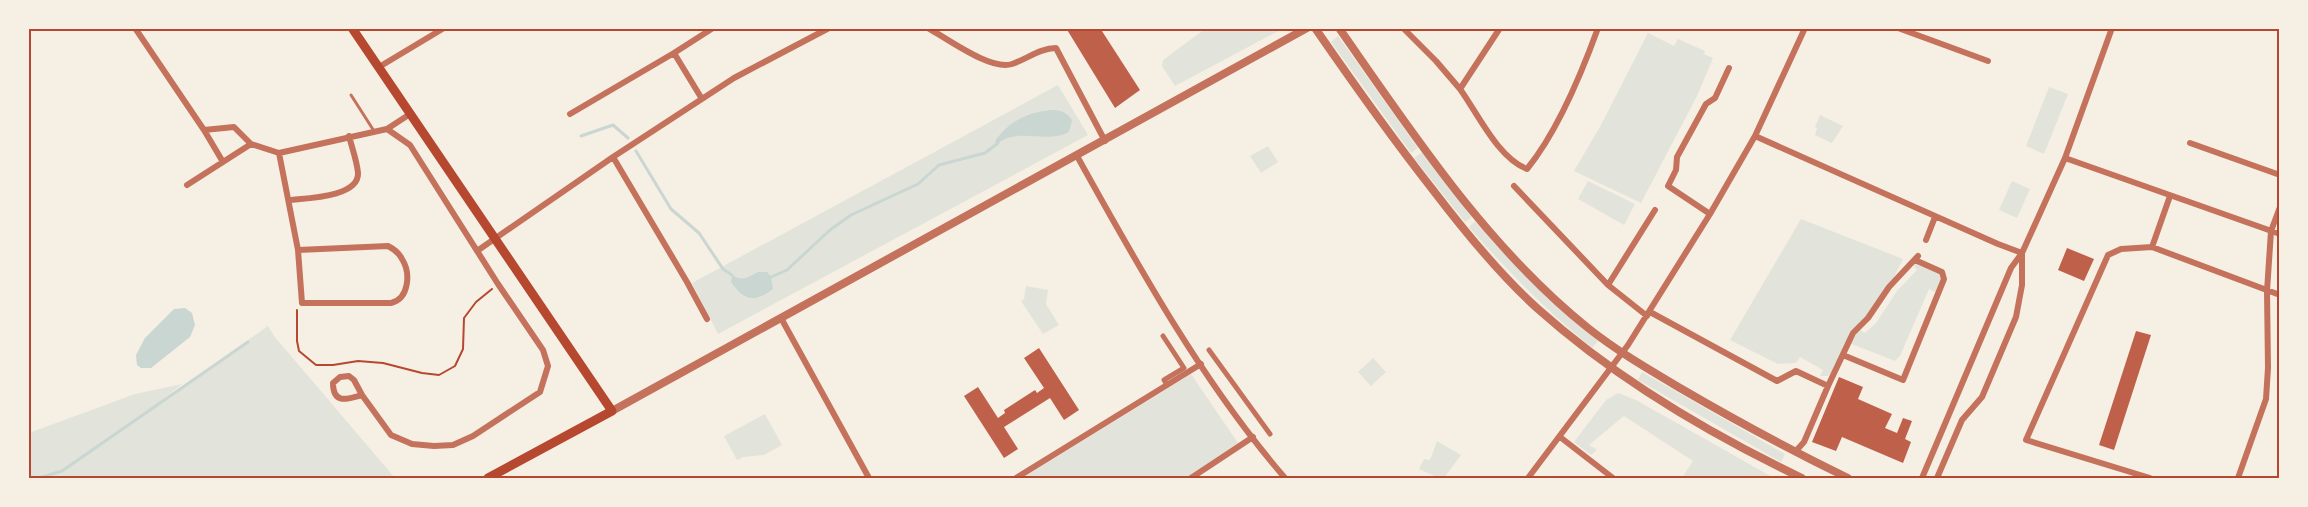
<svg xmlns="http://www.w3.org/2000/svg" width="2308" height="507" font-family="Lato,sans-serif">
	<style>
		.green { fill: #e2e4dc }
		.water { fill: #c9d6d2 }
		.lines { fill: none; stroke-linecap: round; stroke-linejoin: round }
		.stream { stroke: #c9d6d2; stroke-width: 3 }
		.building { fill: #bf614a }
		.path { stroke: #b5482f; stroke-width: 2 }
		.service { stroke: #c5725c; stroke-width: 3 }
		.pedestrian { stroke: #c5725c; stroke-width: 5 }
		.minor { stroke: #c5725c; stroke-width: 6 }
		.tertiary { stroke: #c5725c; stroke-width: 8 }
		.secondary { stroke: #b5482f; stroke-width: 9 }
		.neatline { fill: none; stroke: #b5482f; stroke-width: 2 }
	</style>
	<rect width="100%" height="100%" fill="#f6efe4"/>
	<path class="green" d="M1205,29V28L1282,29L1175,86L1162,66L1163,60Z
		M1648,33L1674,46L1678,39L1705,51L1704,54L1713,58L1698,94L1641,203L1574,171L1601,125Z
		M1338,36L1418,148L1411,153L1331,42Z
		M1058,85L1088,135L718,334L692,283Z
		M2049,87L2068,94L2044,154L2026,146Z
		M1820,115L1843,126L1832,143L1815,135L1817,128L1815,127Z
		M1268,146L1278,162L1261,173L1250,156Z
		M1422,152L1472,217L1465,222L1414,158Z
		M1588,181L1635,204L1624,225L1578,199Z
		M2012,181L2030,189L2017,218L1999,210Z
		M1801,219L1903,259L1889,287L1858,329L1865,333L1876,323L1897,291L1917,270L1911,263L1915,260L1942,272L1944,279L1938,293L1929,289L1900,356L1895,361L1849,343L1837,368L1828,376H1820L1823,370L1800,357L1796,363L1778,364L1730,340Z
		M1475,221C1513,265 1552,306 1598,341L1592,348C1547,311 1507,271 1469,227Z
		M1026,286L1048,290L1046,304L1059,325L1043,334L1021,301L1024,299Z
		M268,326L274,336L395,478H29V433L135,394L182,384L155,406Z
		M1373,358L1386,372L1371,386L1358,372Z
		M1642,372L1785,454L1781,462L1638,380Z
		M1191,374L1238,443L1186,478H1022Z
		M1618,393L1636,400L1774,478H1682L1693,461L1624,416L1589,445L1597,450L1591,455L1574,442L1606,400Z
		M765,414L782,445L764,455L743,457L737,460L724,436Z
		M1437,441L1461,455L1444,478H1439L1419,469L1424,459L1430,460Z"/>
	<path class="water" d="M1051,110C1061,110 1066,112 1072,120L1069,132C1046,144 1020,127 998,143L995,141C1010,121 1026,113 1051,110Z
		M758,272H767L771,277L773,289C754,303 744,301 731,282L732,275C743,282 748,277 758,272Z
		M185,308L192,313L195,325L190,337L151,368H141L137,365L136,355L145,338L174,309Z"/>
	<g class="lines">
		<path class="stream" d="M581,136L613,125L628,138
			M636,151L671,209L699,233L723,269L732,275
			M771,277L787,270L830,230L851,215L918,184L939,165L985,153L998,143
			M39,478L62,471L248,342"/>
	</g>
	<path class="building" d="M1066,28H1100L1140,90L1115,108Z
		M2067,248L2094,259L2084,281L2058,270Z
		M2136,331L2151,335L2114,450L2099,445Z
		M1039,348L1079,410L1064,420L1050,398L1004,427L1018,449L1004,458L964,396L978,387L998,418L1005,413L1004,410L1035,390L1037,393L1044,388L1024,358Z
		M1839,377L1863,387L1858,399L1892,414L1885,428L1897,433L1903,418L1912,421L1905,439L1911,442L1903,463L1842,437L1836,451L1812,442Z"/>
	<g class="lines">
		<path class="path" d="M297,310V341L299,351L316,365H333L358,361L383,363L422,373L439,375L455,366L463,349L464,318L476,302L492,289"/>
		<path class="service" d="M351,95L374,131"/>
		<path class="pedestrian" d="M1163,336L1184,368L1164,380L1167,385
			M1209,350L1270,434"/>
		<path class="minor" d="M135,28L204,130L234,127L251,144L279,153L387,129L410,114
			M928,28C948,39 991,71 1012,64C1027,59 1040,48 1056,48L1105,141
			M1403,28L1436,61L1460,89
			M1500,28L1460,89C1478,114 1498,158 1527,169C1558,131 1581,75 1598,28
			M1898,28L1988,61
			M379,67L444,28
			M702,99L674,53L713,28
			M570,114L674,53
			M204,130L223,162
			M1755,136L1998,244L2022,253
			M2190,143L2280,175
			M279,153L298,250L302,303H391C409,299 411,273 402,259C399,253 394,249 388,246L298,250
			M1077,156C1138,266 1203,383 1285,478
			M613,157L687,282L707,319
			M2065,158L2280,234
			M187,185L251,144
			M1514,186L1608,285L1655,210
			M290,200C307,198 359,197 358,173C357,161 352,148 349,136
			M1710,214L1668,186L1676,170L1677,157L1706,104L1715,98L1729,68
			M1926,240L1935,217
			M2152,247L2170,196
			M477,251L613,157L734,78L829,28
			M1608,285L1647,316
			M1650,312L1777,381L1796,371L1828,386L1853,333L1868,318L1889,287L1918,256
			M781,318L869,478
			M1843,355L1903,380L1944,279L1942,272L1915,260
			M362,395L354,380L349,376L340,377L333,383C333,405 348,399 362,395L391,435L412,444L434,446L453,445L473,436L540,392L548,366L543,350L498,284L410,145L387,129
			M1560,437L1613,478
			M1795,452L1804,442L1828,386
			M1016,478L1201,364
			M1191,478L1253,437
			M1528,478L1628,345L1710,214L1755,136L1805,28
			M1922,478L2011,268L2022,253L2065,158L2112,28
			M1937,478L1962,420L1982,397L2016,317L2022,285V253
			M2150,478L2026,440L2108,255L2121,249L2152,247L2280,295
			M2238,478L2266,399L2268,368L2267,291L2271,231L2280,207"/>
		<path class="tertiary" d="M1315,28C1353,83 1392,138 1433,190C1465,232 1499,274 1538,309C1614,377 1710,434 1802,478
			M1339,28C1413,134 1487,247 1588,328C1617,351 1648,369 1680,388C1735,420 1790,450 1848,478
			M612,411L1307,28"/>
		<path class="secondary" d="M352,28L612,411L488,478"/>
	</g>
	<rect width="2308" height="507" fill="none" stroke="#f6efe4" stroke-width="60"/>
	<rect x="30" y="30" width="2248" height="447" class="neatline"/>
</svg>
